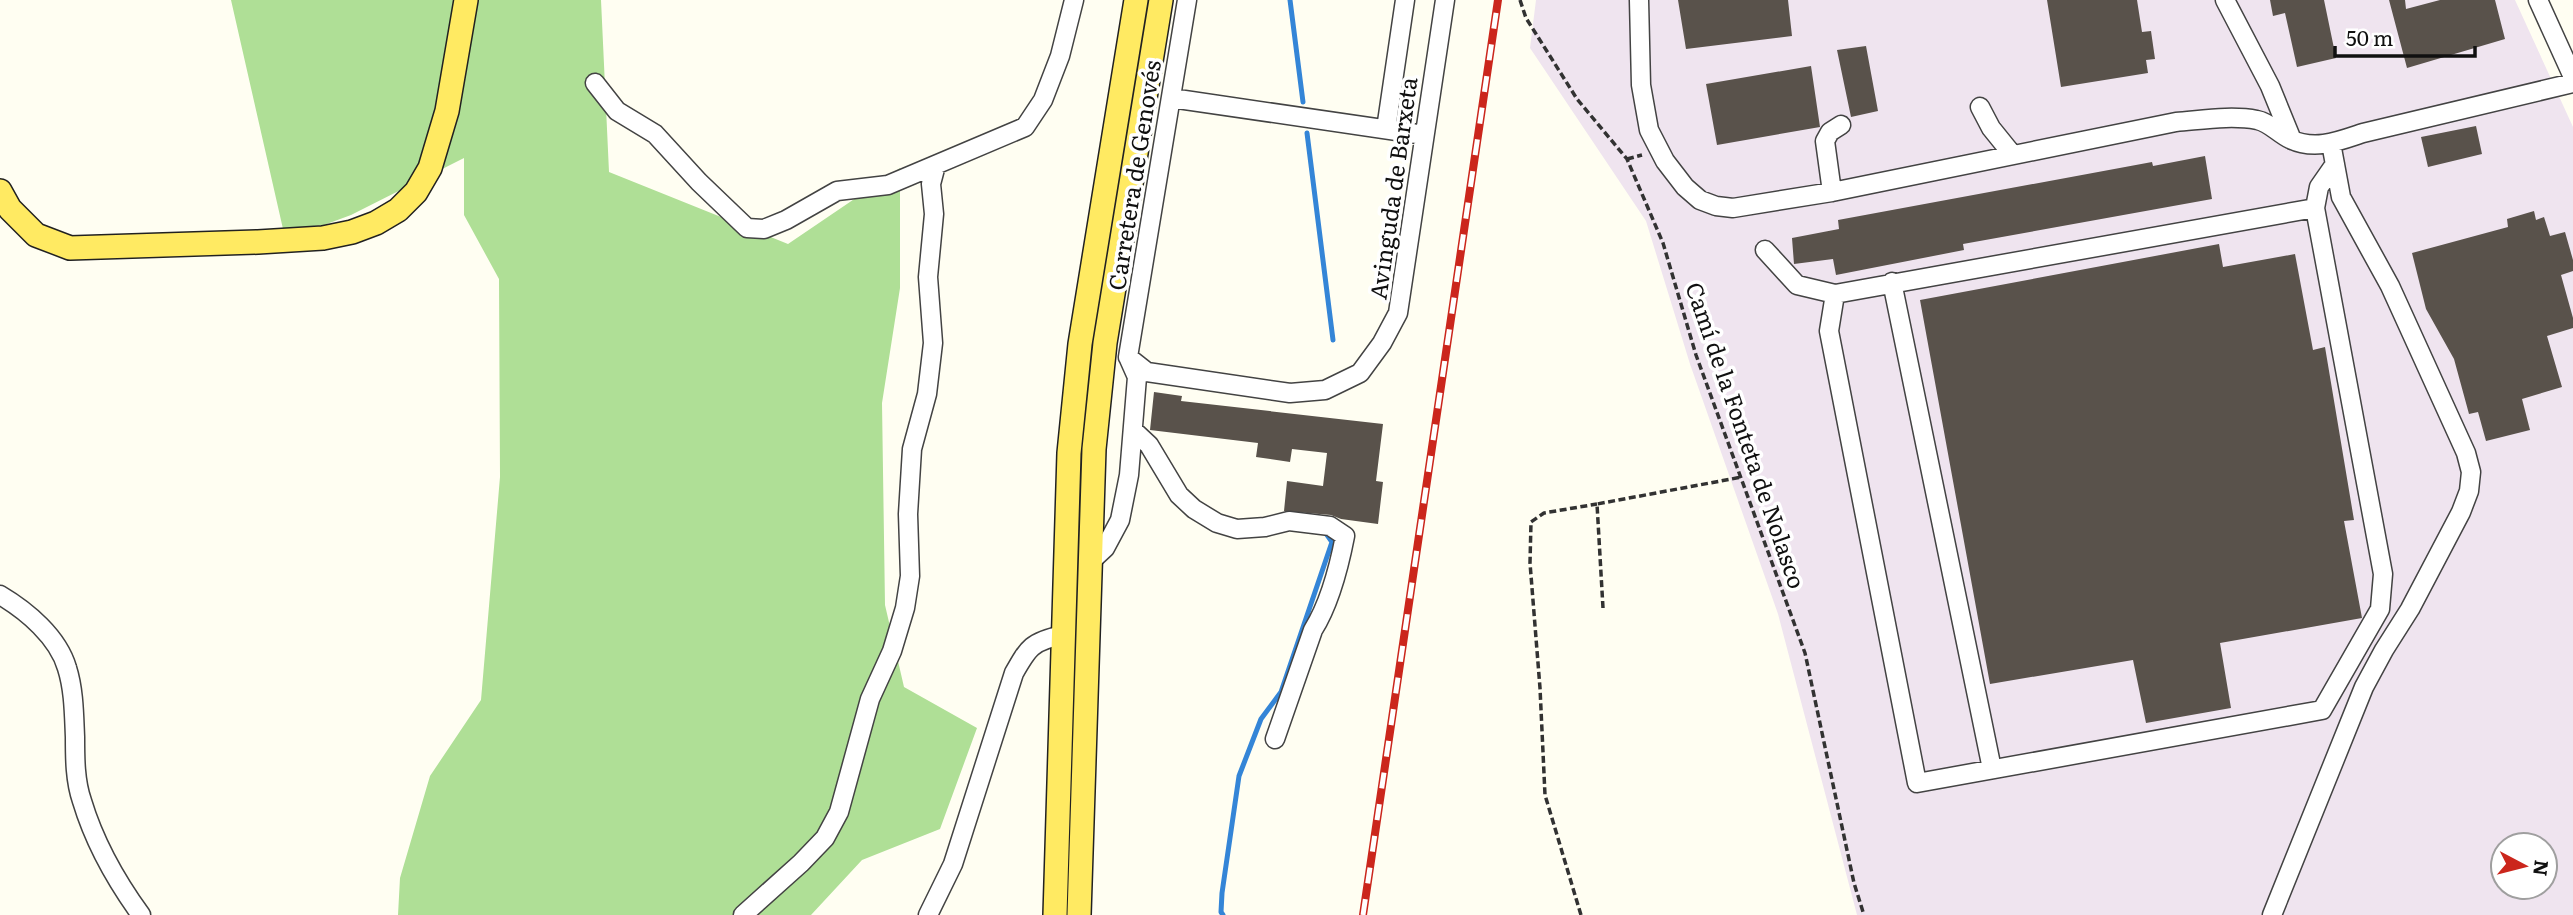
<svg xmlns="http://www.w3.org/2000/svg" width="2573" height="915" font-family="Literata,serif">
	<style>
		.industrial { fill: #efe4ef; fill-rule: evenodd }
		.forest { fill: #afdf96 }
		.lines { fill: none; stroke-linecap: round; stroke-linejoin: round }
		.stream { stroke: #3485d7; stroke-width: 5 }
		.building { fill: #59524b }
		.minor-casing { stroke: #434343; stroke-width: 21 }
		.major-casing { stroke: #212121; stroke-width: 26 }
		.path { stroke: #323232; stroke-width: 3.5; stroke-dasharray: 7 3.5; stroke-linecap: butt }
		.minor { stroke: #fff; stroke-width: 18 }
		.major { stroke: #ffea62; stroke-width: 23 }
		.rail-casing { stroke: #cb261c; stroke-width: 8 }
		.rail { stroke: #fff; stroke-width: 5; stroke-dasharray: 16; stroke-linecap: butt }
		.labels { text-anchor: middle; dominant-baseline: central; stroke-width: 7; stroke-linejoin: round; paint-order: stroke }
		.street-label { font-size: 23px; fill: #101010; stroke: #fff }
	</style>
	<rect width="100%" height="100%" fill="#fffef2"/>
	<path class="industrial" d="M1536,0H2515L2573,127V915H1857L1778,614L1690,364L1646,221L1530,48ZM2503,845H2545V887H2503Z"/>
	<path class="forest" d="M231,0H601L609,172L788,244L900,168V288L882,403L885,605L904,687L977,728L940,829L862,860L811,915H398L400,878L430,776L481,700L500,477L499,279L464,215V158L351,215L324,225L283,229Z"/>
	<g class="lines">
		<path class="stream" d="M1290,0L1303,102
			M1307,133L1333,340
			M1223,915L1221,912L1222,893L1239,776L1261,719L1281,692L1332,542L1325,532"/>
	</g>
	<path class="building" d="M1678,0H1788L1792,36L1686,49Z
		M2047,0H2137L2142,32L2151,31L2155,59L2146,60L2148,73L2061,87Z
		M2270,0H2324L2336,58L2297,67L2285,13L2273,16Z
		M2389,0H2405L2406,9L2440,0H2495L2505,39L2407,68Z
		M1866,46L1878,111L1851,117L1837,50Z
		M1811,66L1820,127L1717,145L1706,84Z
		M2476,126L2482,154L2428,167L2421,137Z
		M2205,156L2212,199L1963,244L1964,250L1836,275L1833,259L1794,264L1792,238L1839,229L1838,220L2152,162L2153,166Z
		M2534,211L2536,220L2544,217L2550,236L2565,232L2573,260V271L2561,275L2573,318V328L2547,336L2562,387L2522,399L2530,430L2486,441L2478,412L2469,414L2454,359L2426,309L2412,253L2508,227L2507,219Z
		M2219,244L2223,267L2295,254L2313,350L2325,347L2354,520L2344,521L2362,618L2220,643L2231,708L2146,723L2133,660L1990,684L1920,300Z
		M1154,392L1182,396L1181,401L1383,424L1376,481L1383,482L1378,524L1341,519L1331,515L1284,511L1287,481L1323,486L1327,453L1292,449L1290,462L1256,457L1258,443L1150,430Z"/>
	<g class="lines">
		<g class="minor-casing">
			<path id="minor" d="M1187,0L1128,357L1147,372L1290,393L1325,390L1360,373L1382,343L1398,313L1445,0
				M1639,0L1641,85L1649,130L1665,161L1685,187L1700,200L1716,206L1733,208L1832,192L2176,122C2202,120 2231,115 2257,120C2269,122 2279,134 2290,139C2315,151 2339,141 2363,133L2573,83
				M2225,0L2270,86L2292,140
				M2538,0L2573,77
				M595,83L617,111L655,134L699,182L747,228L764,229L786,220L837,191L888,185L1025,127L1043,100L1060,56L1074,0
				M1171,98L1424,135
				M1980,107L1991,128L2012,154
				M1386,129L1405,0
				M1832,192L1825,141L1830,132L1841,125
				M1765,250L1797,285L1835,294L2315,208L2319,187L2335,164
				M1892,282L1992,769
				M1835,294L1829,331L1917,783L2322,710L2380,609L2383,574L2315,208
				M1133,430L1149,445L1179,495L1194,509L1217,523L1237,529L1265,527L1289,521L1330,526L1345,536C1339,567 1330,603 1313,630L1275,739
				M1090,562L1105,548L1120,520L1129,475L1137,377L1129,359
				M0,595C27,611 58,637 67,668C74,690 74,715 75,737C75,758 75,781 82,801C94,841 117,882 141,915
				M743,915L801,863L825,838L839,812L870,699L892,651L905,608L910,576L908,514L912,449L927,394L933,343L928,277L934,214L931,184L936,165
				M928,915L953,864L1014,673C1028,648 1032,641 1063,635
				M2272,915L2364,687L2384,650L2410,609L2461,512L2469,491L2471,472L2466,453L2390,286L2341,197L2331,143"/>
		</g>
		<g class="major-casing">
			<path id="major" d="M0,191L10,209L36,235L70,248L258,242L323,238L352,232L376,223L398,210L416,192L430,168L447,111L466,0
				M1055,915L1069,453L1080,344L1136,0
				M1079,915L1094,449L1105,343L1161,0"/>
		</g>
		<path class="path" d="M1520,0L1526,18L1577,99L1627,159L1663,243L1696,355L1805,653L1854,883L1864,915
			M1627,159L1642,155
			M1603,608L1597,504L1742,477
			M1581,915L1545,795L1540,688L1530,563L1531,522L1544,513L1597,504"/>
		<use href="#minor" class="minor"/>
		<use href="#major" class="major"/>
		<g class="rail-casing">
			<path id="rail" d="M1363,915L1498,0"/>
		</g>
		<use href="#rail" class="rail"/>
	</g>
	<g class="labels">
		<g class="street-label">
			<text transform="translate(1133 175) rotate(-81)">Carretera de Genovés</text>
			<text transform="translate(1392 188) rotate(-82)">Avinguda de Barxeta</text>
			<text transform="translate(1747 435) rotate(71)">Camí de la Fonteta de Nolasco</text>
		</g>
	</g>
	<g transform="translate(2524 866) rotate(97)"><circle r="33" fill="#ffffff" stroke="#9f9f9f" stroke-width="2"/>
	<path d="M0-5L12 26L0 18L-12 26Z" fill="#cb261c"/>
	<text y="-10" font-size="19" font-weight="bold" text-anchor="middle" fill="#101010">N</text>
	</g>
	<path d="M2335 46v10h140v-10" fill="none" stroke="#101010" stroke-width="3.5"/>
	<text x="2346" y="46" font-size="21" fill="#101010" stroke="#ffffff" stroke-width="5" paint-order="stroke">50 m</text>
</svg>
